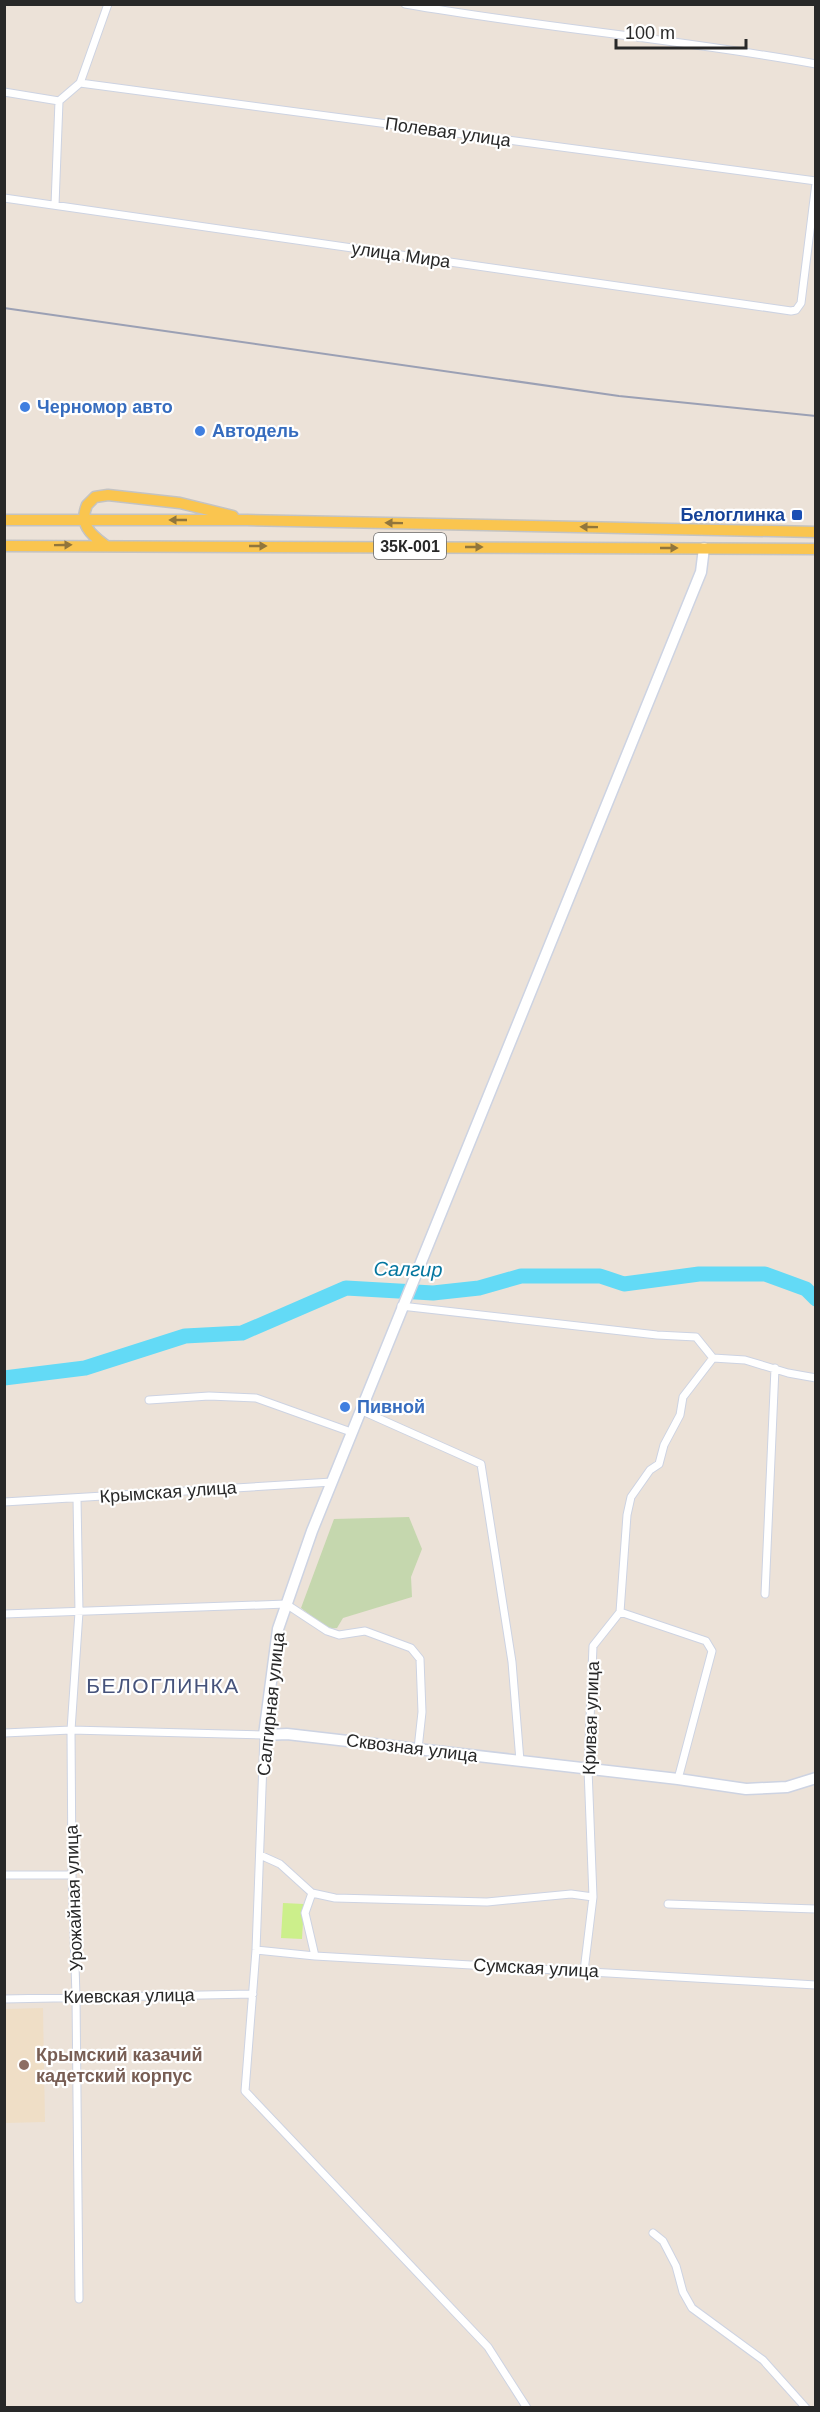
<svg xmlns="http://www.w3.org/2000/svg" width="820" height="2412" font-family="Helvetica,sans-serif">
	<style>
		.education { fill: #efdec6 }
		.cemetery { fill: #c5d7ae }
		.pitch { fill: #ccef8b }
		.lines { fill: none; stroke-linecap: round; stroke-linejoin: round }
		.river { stroke: #63daf6; stroke-width: 15 }
		.minor-casing { stroke: #cdd3e2; stroke-width: 9 }
		.secondary-casing { stroke: #cdd3e2; stroke-width: 13 }
		.primary-casing { stroke: #c3c3c3; stroke-width: 13 }
		.minor { stroke: #fff; stroke-width: 7 }
		.secondary { stroke: #fff; stroke-width: 10 }
		.primary { stroke: #fac54f; stroke-width: 10 }
		.rail { stroke: #9ba0b4; stroke-width: 2 }
		.oneway { fill: #91763c }
		.shop-dot { fill: #3f7fe0; stroke: #fff; stroke-width: 2 }
		.transit-dot { fill: #1a4fb4; stroke: #fff; stroke-width: 2 }
		.education-dot { fill: #8d6e63; stroke: #fff; stroke-width: 2 }
		.labels { text-anchor: middle; dominant-baseline: central; stroke-width: 4.5; stroke-linejoin: round; paint-order: stroke }
		.shield { fill: #fff; stroke: #686868; stroke-width: 1.5 }
		.shield-label { font-size: 16px; font-weight: bold; fill: #282828 }
		.street-label { font-size: 18px; fill: #282828; stroke: #fff }
		.shop-label { font-size: 18px; font-weight: bold; fill: #366cbe; stroke: #fff; text-anchor: start }
		.transit-label { font-size: 18px; font-weight: bold; fill: #164399; stroke: #fff; text-anchor: end }
		.education-label { font-size: 18px; font-weight: bold; fill: #785e54; stroke: #fff; text-anchor: start }
		.water-label { font-size: 20px; font-style: italic; fill: #04769f; stroke: #fff }
		.quarter-label { font-size: 21px; letter-spacing: 1.5px; fill: #46537b; stroke: #fff }
	</style>
	<rect width="100%" height="100%" fill="#ece2d8"/>
	<path class="education" d="M43,2008L45,2122L5,2123V2009Z"/>
	<path class="cemetery" d="M409,1517L422,1549L411,1577L412,1597L343,1618L337,1628L328,1629L301,1608L334,1519Z"/>
	<path class="pitch" d="M283,1903L304,1904L302,1939L281,1938Z"/>
	<g class="lines">
		<path class="river" d="M4,1378L85,1368L185,1336L242,1333L346,1288L433,1293L479,1288L521,1276H600L624,1284L699,1274H765L806,1289L816,1299"/>
		<g class="minor-casing">
			<path id="minor" d="M405,4C542,28 680,39 816,64
				M80,83L816,181
				M4,92L59,101
				M4,198L791,311L796,310L801,303L816,183
				M55,205L59,101L80,83L108,4
				M401,1306L657,1335L696,1337L713,1358L745,1360L788,1373L816,1378
				M149,1400L209,1396L256,1398L351,1432
				M360,1410L481,1464L512,1662L520,1761
				M77,1498L79,1612L71,1730L72,1875L76,1996L79,2299
				M4,1502L332,1482
				M765,1594L775,1368
				M620,1612L706,1641L712,1651L678,1779
				M4,1614L286,1604L327,1631L339,1635L365,1631L411,1648L420,1659L422,1712L418,1749
				M4,1733L71,1730L264,1735L256,1950L245,2091L488,2347L527,2408
				M260,1855L280,1864L312,1893L335,1898L487,1902L571,1894L593,1897
				M4,1875H72
				M312,1893L305,1913L315,1956
				M668,1904L816,1909
				M256,1950L315,1956L816,1985
				M584,1971L593,1897L588,1769L593,1646L620,1612L627,1515L631,1497L650,1470L659,1464L664,1445L680,1415L683,1397L713,1358
				M4,1999L253,1994
				M653,2233L663,2241L676,2266L683,2292L692,2308L763,2360L806,2408"/>
		</g>
		<g class="secondary-casing">
			<path id="secondary" d="M704,548L701,572L312,1531L278,1629L264,1735L287,1734L678,1779L746,1789L787,1787L816,1778"/>
		</g>
		<g class="primary-casing">
			<path id="primary" d="M4,520H247L816,532
				M105,545C90,534 79,524 87,505L95,497L108,495L180,503L233,516
				M4,546L816,549"/>
		</g>
		<use href="#minor" class="minor"/>
		<use href="#secondary" class="secondary"/>
		<use href="#primary" class="primary"/>
		<path class="rail" d="M4,308L619,396L816,416"/>
	</g>
	<defs><path id="oneway-solid" d="M-6-.8H1V-3.2L6.5 0L1 3.2V.8H-6Z" transform="scale(1.5)"/></defs>
	<g class="oneway">
		<use href="#oneway-solid" transform="translate(178 520) rotate(180)"/>
		<use href="#oneway-solid" transform="translate(394 523) rotate(-179)"/>
		<use href="#oneway-solid" transform="translate(589 527) rotate(-179)"/>
		<use href="#oneway-solid" transform="translate(63 545) rotate(-1)"/>
		<use href="#oneway-solid" transform="translate(258 546)"/>
		<use href="#oneway-solid" transform="translate(474 547)"/>
		<use href="#oneway-solid" transform="translate(669 548)"/>
	</g>
	<g class="shop-dot">
		<circle cx="25" cy="407" r="6"/>
		<circle cx="200" cy="431" r="6"/>
		<circle cx="345" cy="1407" r="6"/>
	</g>
	<rect class="transit-dot" x="791" y="509" width="12" height="12" rx="3"/>
	<circle class="education-dot" cx="24" cy="2065" r="6"/>
	<g class="labels">
		<rect class="shield" x="374" y="533" width="72" height="26" rx="4.5"/>
		<g class="shield-label">
			<text x="410" y="546">35К-001</text>
		</g>
		<g class="street-label">
			<text transform="translate(448 132) rotate(8)">Полевая улица</text>
			<text transform="translate(401 255) rotate(8)">улица Мира</text>
			<text transform="translate(168 1492) rotate(-4)">Крымская улица</text>
			<text transform="translate(271 1704) rotate(-84)">Салгирная улица</text>
			<text transform="translate(591 1718) rotate(-88)">Кривая улица</text>
			<text transform="translate(412 1748) rotate(7)">Сквозная улица</text>
			<text transform="translate(74 1898) rotate(-92)">Урожайная улица</text>
			<text transform="translate(536 1968) rotate(3)">Сумская улица</text>
			<text transform="translate(129 1996) rotate(-1)">Киевская улица</text>
		</g>
		<g class="shop-label">
			<text x="37" y="407">Черномор авто</text>
			<text x="212" y="431">Автодель</text>
			<text x="357" y="1407">Пивной</text>
		</g>
		<g class="transit-label">
			<text x="785" y="515">Белоглинка</text>
		</g>
		<g class="education-label">
			<text x="36" y="2055">Крымский казачий<tspan x="36" dy="21">кадетский корпус</tspan></text>
		</g>
		<g class="water-label">
			<text transform="translate(408 1269) rotate(1)">Салгир</text>
		</g>
		<g class="quarter-label">
			<text x="163" y="1685">БЕЛОГЛИНКА</text>
		</g>
	</g>
	<rect width="820" height="2412" fill="none" stroke="#282828" stroke-width="12"/>
	<path d="M616 39v9h130v-9" fill="none" stroke="#282828" stroke-width="3"/>
	<text x="625" y="39" font-size="18" fill="#282828" stroke="#ffffff" stroke-width="4.5" paint-order="stroke">100 m</text>
</svg>
